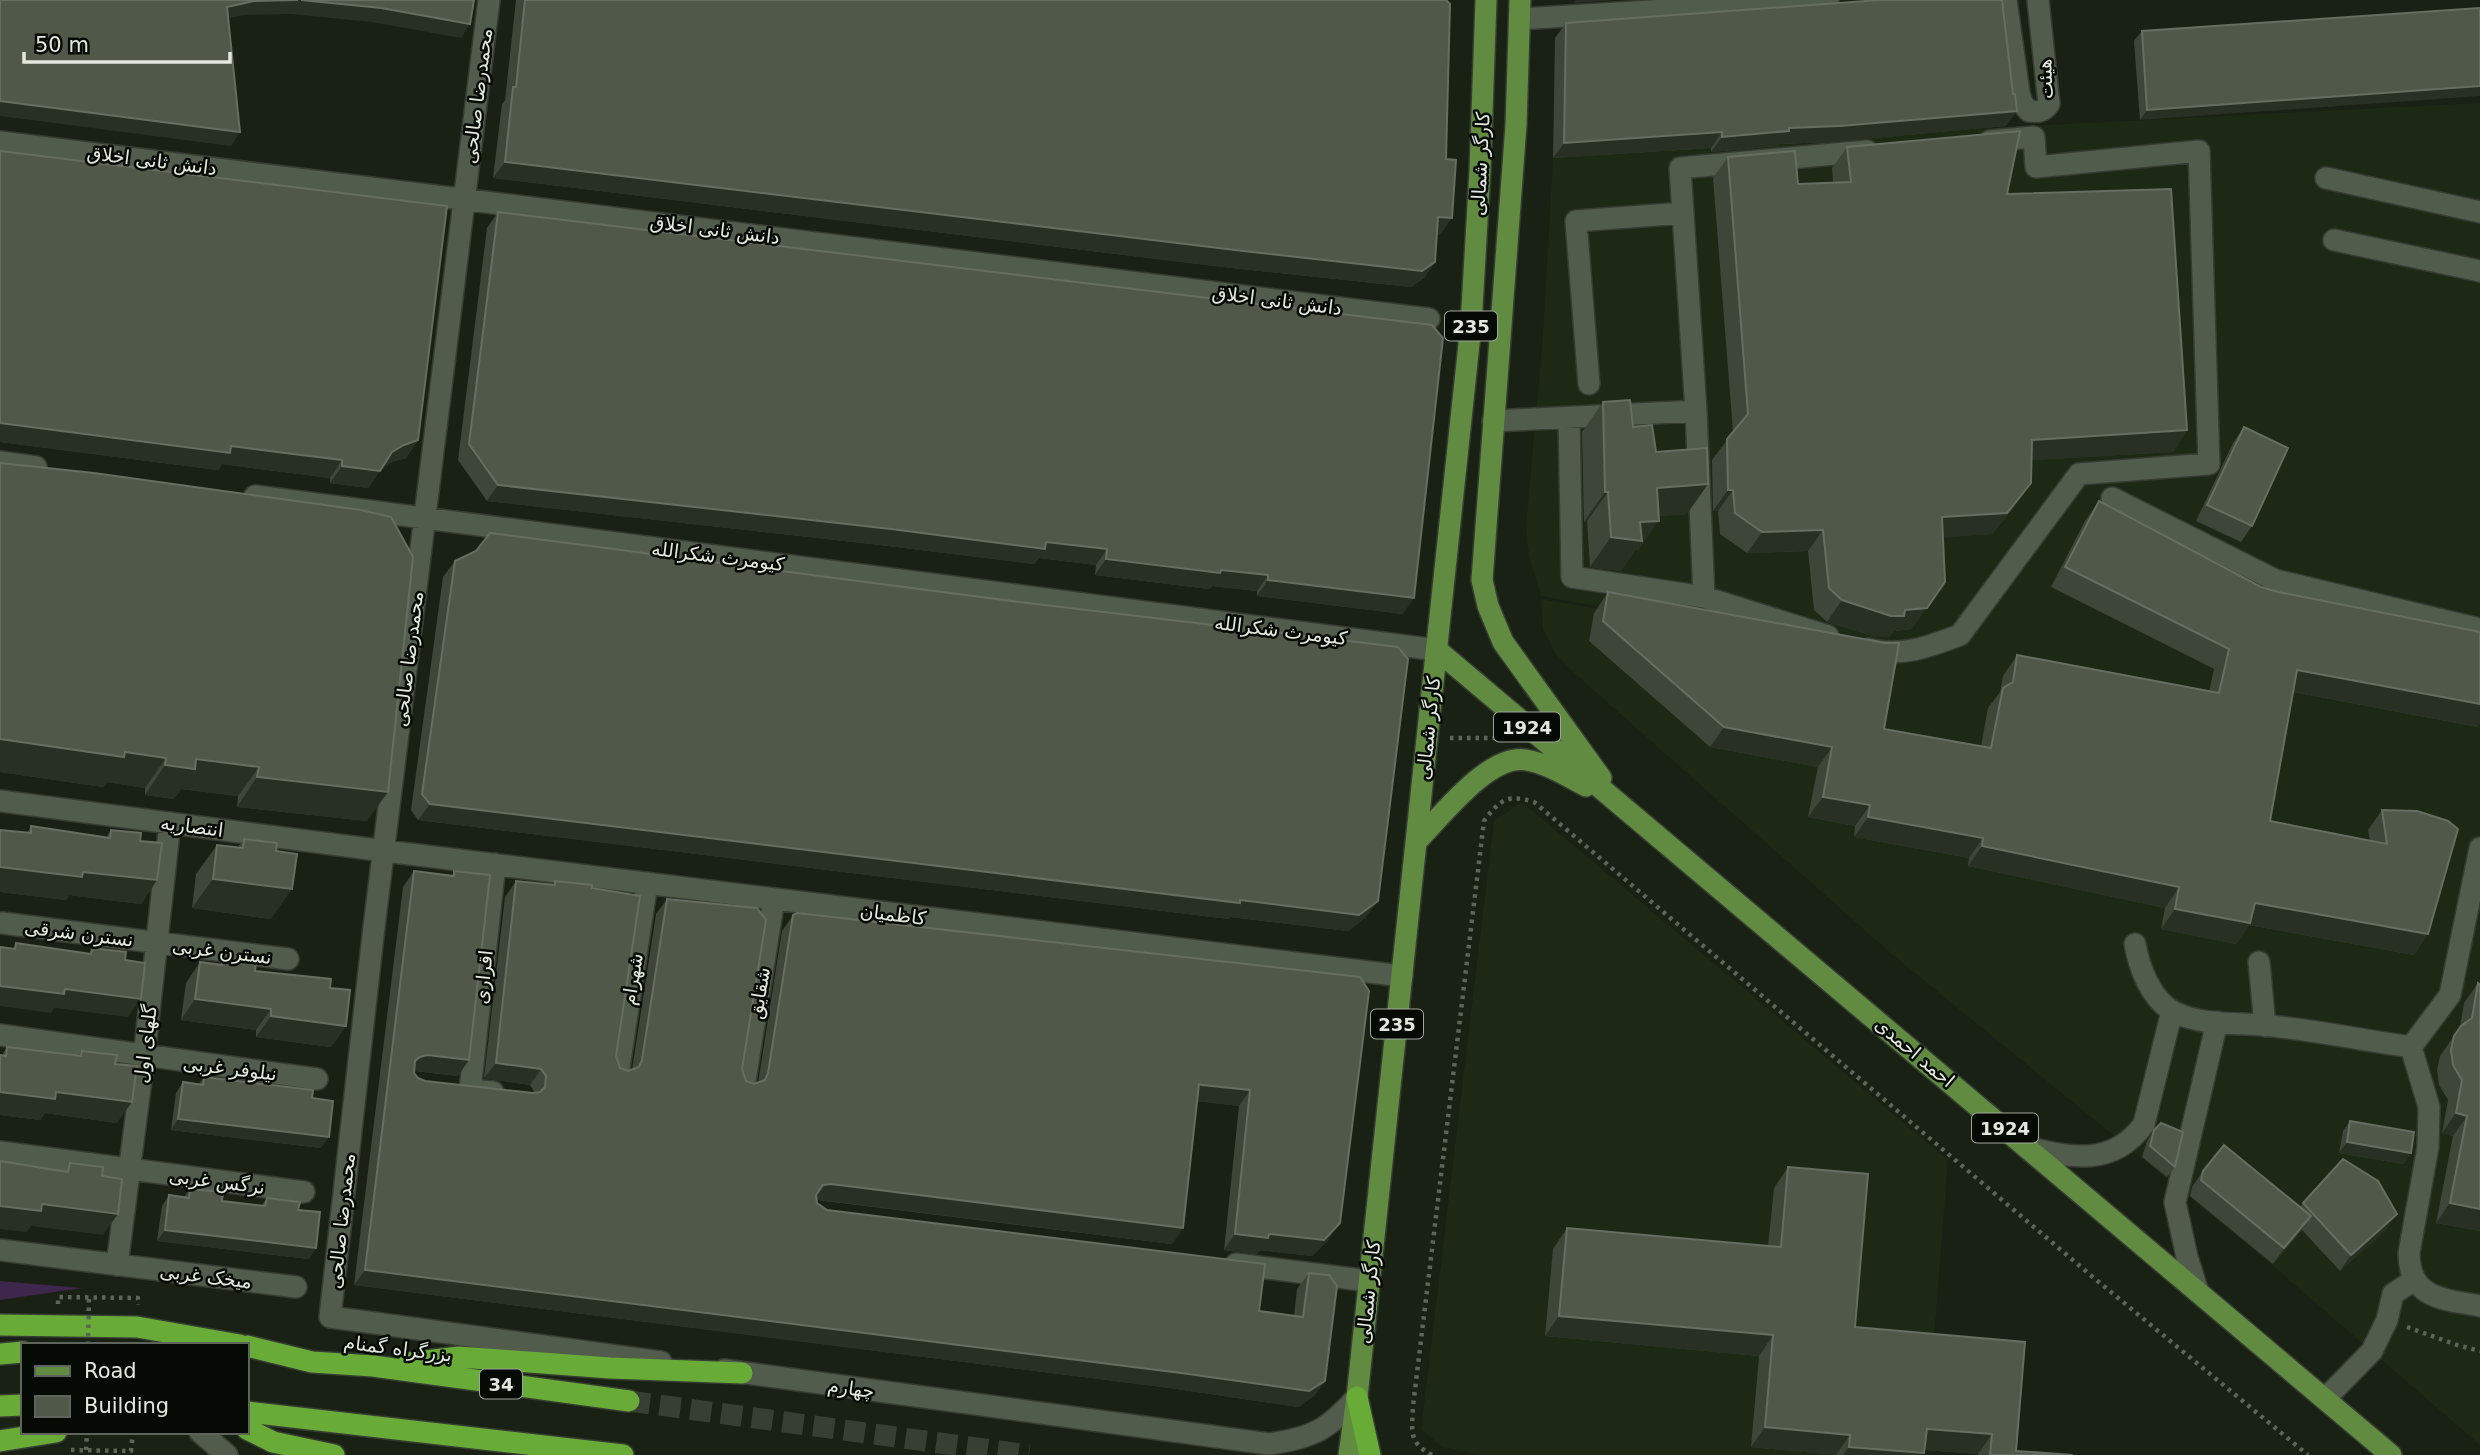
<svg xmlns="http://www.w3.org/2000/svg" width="2480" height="1455" font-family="'DejaVu Sans',Cairo,sans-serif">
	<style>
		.built { fill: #1d2815 }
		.green { fill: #3e264c }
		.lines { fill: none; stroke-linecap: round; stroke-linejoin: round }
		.highway-tunnel { stroke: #373f32; stroke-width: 21; stroke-dasharray: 21 10; stroke-linecap: butt }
		.minor-casing { stroke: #363c32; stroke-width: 24 }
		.major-casing { stroke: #363c32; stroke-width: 24 }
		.highway-casing { stroke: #363c32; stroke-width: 24 }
		.path { stroke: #5d6458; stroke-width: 4.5; stroke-dasharray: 3.5 5; stroke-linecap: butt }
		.minor { stroke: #525c4d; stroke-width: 21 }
		.major { stroke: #608b40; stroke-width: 21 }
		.highway { stroke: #69ab37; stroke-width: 21 }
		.path-bridge { stroke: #5d6458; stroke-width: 4.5; stroke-dasharray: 3.5 5; stroke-linecap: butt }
		.wall { fill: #3d4638 }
		.shaded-wall { fill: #273022 }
		.building { fill: #4f5849; stroke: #666e61; stroke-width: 2 }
		.labels { text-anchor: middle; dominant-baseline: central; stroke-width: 5; stroke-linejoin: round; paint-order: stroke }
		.shield { fill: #060a05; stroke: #a0a59d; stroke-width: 2 }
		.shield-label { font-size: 18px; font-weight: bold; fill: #e2e8de }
		.street-label { font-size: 19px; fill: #e2e8de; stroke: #060a05 }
	</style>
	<rect width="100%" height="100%" fill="#192114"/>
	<path class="built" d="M2480,103V1445L2265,1259L1894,956L1573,672L1556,654L1543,628L1541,599L1820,647L1541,596L1529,556L1526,526L1543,334L1553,158L2006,127Z
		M1522,802L1948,1160L1925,1455H1481L1443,1447L1421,1430L1494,821Z"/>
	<path class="green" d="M0,1281L82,1288L0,1300Z"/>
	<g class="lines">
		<path class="highway-tunnel" d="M629,1401L1029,1455"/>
		<g class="minor-casing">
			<path id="minor" d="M489,0L374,927L330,1317L661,1362
				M2006,0L2019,93L2022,103L2029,111C2038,112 2043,112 2049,104L2038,0
				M1521,19L1828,0
				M0,142L1429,319
				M2326,178L2480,212
				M2334,240L2480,271
				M1589,384L1576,221L1683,213
				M1569,418L1572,577L1704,597L1828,636
				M1493,421L1696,411
				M0,462L36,467
				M255,496L1437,650
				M2112,498L2275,580L2480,629
				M1704,597L1696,411L1680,168L1867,151
				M1869,649C1900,658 1931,646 1960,635L2079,474L2209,464L2199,151L2036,167L2034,137L1990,141
				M0,801L385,851L1402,976
				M2,923L288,959
				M2135,944C2139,967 2151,1000 2174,1012C2200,1025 2234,1023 2263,1025C2313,1030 2362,1040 2411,1047L2450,995L2480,848
				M2259,962L2265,1026
				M0,1035L317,1079
				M2411,1047L2429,1107L2428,1147L2409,1253C2409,1299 2444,1299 2480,1306
				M618,1074L647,883
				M744,1087L774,899
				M493,1092L470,1090L495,864
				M2027,1147C2071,1158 2113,1167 2144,1124L2172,1011
				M0,1152L304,1192
				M0,1250L296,1287
				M1236,1264L1369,1281
				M117,1265L144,1057L170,823
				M2198,1292L2187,1257L2175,1202L2217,1022
				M724,1370L1269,1444C1312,1438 1328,1430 1357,1397
				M2325,1399L2372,1351L2387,1320L2393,1294L2414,1280
				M200,1432L227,1455"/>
		</g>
		<g class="major-casing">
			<path id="major" d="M1520,0L1516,125L1482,580L1488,606L1503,642L1601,778
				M1437,650L2391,1455
				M1416,842C1441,817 1488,754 1526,760C1546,763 1567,776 1586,786
				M1349,1455L1357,1397L1471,325L1480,170L1486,0"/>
		</g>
		<g class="highway-casing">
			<path id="highway" d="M0,1325L137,1327L240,1345
				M247,1346L312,1362L373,1366L629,1401
				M0,1354L23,1352
				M409,1363L459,1357L610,1368L742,1373
				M1357,1397L1370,1455
				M0,1406L23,1405
				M247,1412L623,1455
				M247,1429L273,1442L334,1455
				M0,1441L56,1432"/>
		</g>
		<path class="path" d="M1450,738H1500
			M58,1304V1297L138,1298V1305
			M2407,1327L2457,1345L2480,1351
			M71,1450L131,1451L133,1432
			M86,1450L87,1432
			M1432,1455C1408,1443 1412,1430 1413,1406L1484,821C1500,799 1508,794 1534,802L2094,1278L2308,1455"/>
		<use href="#minor" class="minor"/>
		<use href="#major" class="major"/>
		<use href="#highway" class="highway"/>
		<path class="path-bridge" d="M88,1345L89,1297"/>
	</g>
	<path class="wall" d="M516,0H1446L1440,235H1437L1435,262L1424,278L1411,287L1223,267L493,178L502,104L505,100Z
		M2480,8L2140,120L2134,41L2142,31Z
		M1566,23L2006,126L1829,142L1780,144L1778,146L1711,152V148L1553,158L1555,38Z
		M1847,147L2007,194L2187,430L2173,452L2031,460L2016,505L1992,534L1943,537L1912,629L1894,631L1889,637H1876L1827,622L1814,610L1808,551L1747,553L1720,534L1718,511H1713L1712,460L1733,432L1713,178L1728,157L1798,184L1833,183L1832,168Z
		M498,212L1403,614L1257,596V591L1212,586L1209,589L1095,575L1096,565L1039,558L1034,564L880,545L487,501L458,460L487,228Z
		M1603,402L1633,427L1687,514L1659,516L1638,550H1635L1621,571L1590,567L1587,521L1584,522L1582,432Z
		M2244,427L2252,526L2241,542L2196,521L2233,443Z
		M418,440L406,458L392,462L382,468L368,488L330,483V478L222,464L218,470L0,442Z
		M0,463L367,821L237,807L238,796L181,789L174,799L145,795V788L107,782L103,787L0,772Z
		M2099,501L2478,727L2293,692L2270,821L2370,841L2368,830L2382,810L2428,934L2414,955L2249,925L2236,944L2161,929L2165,908L1968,866L1969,858L1854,837L1855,826L1808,817L1818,767L1710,747L1589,641L1594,613L1608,592L1884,729L1981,746L1988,708L2000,692L2003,676L2017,655L2209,692L2214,669L2051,587L2085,521Z
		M455,561L1366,917L1348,931L1230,917L1229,919L418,820L411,810L443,577Z
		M31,826L106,838L111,830L140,841L157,880L141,904L69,895L66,900L0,892V830L27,833Z
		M244,839L271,919L192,908L196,874L217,845L238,847Z
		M414,871L452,875L454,871L458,1076L414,1071L418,1078L425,1081L535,1093L530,1085L484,1078L505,897L516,881L552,885L555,881L592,888L616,1056L620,1068L628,1071L632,1070L656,914L667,899L746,1081L754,1084L758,1083L782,931L793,915L1360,977L1329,1239L1312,1256L1260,1250L1257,1254L1224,1250L1239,1106L1197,1101L1183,1228L1172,1244L817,1200V1203L827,1210L1259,1311L1294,1316L1297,1289L1309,1273L1325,1381L1314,1396L1298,1407L1170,1388L354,1285L403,887Z
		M223,958L255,971L330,988L346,1026L331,1047L256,1037V1030L181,1020L186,983L200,962L219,964Z
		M2478,983L2480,1231L2436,1223L2453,1136L2442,1133L2448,1100L2439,1085L2437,1070L2440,1056L2460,1027L2464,1003Z
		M7,1047L78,1056L82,1051L117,1123L45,1113L40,1120L0,1115V1055H2Z
		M204,1077L312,1098L321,1148L171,1130L176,1093L183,1082L199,1084Z
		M2350,1121L2411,1153L2403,1164L2339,1153L2343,1131Z
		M2154,1130L2175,1167L2167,1177L2142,1157L2147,1141Z
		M1788,1167L1855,1327L2016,1451L2073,1455H1978V1454L1925,1450L1923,1455H1836L1751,1447L1759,1356L1545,1336L1553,1249L1567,1228L1768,1246L1774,1188Z
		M2203,1171L2300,1207L2303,1203L2386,1230L2340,1271L2302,1230L2273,1264L2190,1196L2192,1187Z
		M190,1189L222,1201L261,1206L267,1198L298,1210L309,1259L157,1241L162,1206L169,1195L184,1197Z"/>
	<path class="shaded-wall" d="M301,0L381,8L470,24L461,38L371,22L291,14L244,15L217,21L227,7L254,1Z
		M1576,0H1616L1574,3Z
		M2480,86V96L2140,120L2147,110Z
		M0,101L240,132L231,146L0,116Z
		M2017,111L2006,126L1829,142L1780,144L1778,146L1711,152L1722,137L1789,128Z
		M1722,132L1711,148L1553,158L1564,143Z
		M505,162L1435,262L1424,278L1411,287L1223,267L493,178Z
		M1438,217L1452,218L1440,235L1427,234Z
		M0,423L231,446L342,460L330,478L222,464L218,470L0,442Z
		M2187,430L2173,452L2017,461L2032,440Z
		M418,440L406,458L392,462L380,470L392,452L404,445Z
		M342,466L380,471L368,488L330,483Z
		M2031,483L2016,505L1992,534L1928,539L1942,517Z
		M1708,484L1687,514L1636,518L1657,488Z
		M498,485L1046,542L1107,549L1096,565L1039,558L1034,564L880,545L487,501Z
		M1728,490H1733L1718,511H1713Z
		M1605,492H1608L1587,521L1584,522Z
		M1659,521L1638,550H1635L1621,571L1590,567L1611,537L1640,522Z
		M1823,530L1808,551L1747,553L1762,532Z
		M1106,559L1221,570L1268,575L1257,591L1212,586L1209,589L1095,575Z
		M1268,580L1414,598L1403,614L1257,596Z
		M1945,582L1912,629L1894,631L1889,637H1876L1827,622L1842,600L1905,610Z
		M2297,670L2480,704V724L2478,727L2283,690Z
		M1724,727L1832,747L1818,767L1710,747Z
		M0,739L125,752L166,758L145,788L107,782L103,787L0,772Z
		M196,759L259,767L238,796L181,789L174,799L145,795L165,765Z
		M257,777L388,792L367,821L237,807Z
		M1823,797L1870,805L1855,826L1808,817Z
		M430,804L1240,900L1378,901L1366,917L1348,931L1230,917L1229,919L418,820Z
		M1868,817L1983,838L1969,858L1854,837Z
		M1982,846L2179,887L2165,908L1968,866Z
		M0,867L83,872L157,880L141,904L69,895L66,900L0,892Z
		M213,879L292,889L271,919L192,908Z
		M2255,903L2428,934L2414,955L2249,925L2236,944L2161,929L2175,909Z
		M0,986L65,989L141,999L128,1017L54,1008L51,1013L0,1006Z
		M195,999L271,1009L256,1030L181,1020Z
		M271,1016L346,1026L331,1047L256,1037Z
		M427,1055L469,1060L458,1076L416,1071L409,1072L415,1061L420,1057Z
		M496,1063L541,1069L530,1085L484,1078Z
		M1199,1084L1250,1090L1239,1106L1188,1100Z
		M0,1092H56L132,1102L117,1123L45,1113L40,1120L0,1115Z
		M2456,1113L2467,1116L2453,1136L2442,1133Z
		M178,1119L329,1137L321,1148L171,1130Z
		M2347,1142L2411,1153L2403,1164L2339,1153Z
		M831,1184L1183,1228L1172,1244L820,1200L812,1201L823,1185Z
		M2450,1203L2480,1209V1231L2436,1223Z
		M42,1204L118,1214L103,1235L31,1226L27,1232L0,1229V1206Z
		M2397,1214L2386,1230L2340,1271L2351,1255Z
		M2311,1216L2300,1232L2273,1264L2284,1248Z
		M1340,1223L1329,1239L1312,1256L1260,1250L1257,1254L1224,1250L1235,1234H1269Z
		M165,1230L316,1248L309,1259L157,1241Z
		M365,1270L1325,1381L1314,1396L1298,1407L1170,1388L354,1285Z
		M1559,1316L1773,1335L1759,1356L1545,1336Z
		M1765,1427L1850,1435L1836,1455L1751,1447Z
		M1927,1429L1992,1434L1978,1454L1912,1449Z
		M1849,1447L1924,1453L1923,1455H1843Z"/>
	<path class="building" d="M0,0H298L254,1L227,7L240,132L0,101Z
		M301,0H474L470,24L381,8Z
		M525,0H1446L1450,4L1446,159L1456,160L1452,218L1438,217L1435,262L1422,271L1235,250L505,162L513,87H516Z
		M1879,0H2002L2013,94H2015L2017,111L1840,126L1789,128V131L1722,137V132L1564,143L1566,23Z
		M2480,8V86L2147,110L2142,31Z
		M2020,131L2007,194L2171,189L2187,430L2032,440L2031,483L2007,513L1942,517L1945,582L1927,608L1905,610L1904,616H1891L1842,600L1829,588L1823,530L1762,532L1735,513L1733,490H1728L1727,439L1748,414L1728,157L1795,151L1798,184L1851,182L1847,147Z
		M0,151L447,206L418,440L404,445L392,452L380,471L342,466V460L293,454L231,446L230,453L0,423Z
		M498,212L1432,325L1443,338L1414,598L1268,580V575L1221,570L1220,573L1106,559L1107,549L1046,542L1045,549L891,529L498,485L469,444Z
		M1630,400L1633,427L1652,425L1656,452L1707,448L1708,484L1657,488L1659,521L1640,522L1642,541L1611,537L1608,492H1605L1603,402Z
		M2244,427L2288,448L2252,526L2207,505Z
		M0,463L94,473L361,510L391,517L413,557L388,792L257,777L259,767L196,759L195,769L165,765L166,758L125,752L124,757L0,739Z
		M2099,501L2261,587L2278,592L2480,632V704L2297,670L2270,821L2387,844L2382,810L2417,811L2448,821L2458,829L2428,934L2255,903L2250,923L2175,909L2179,887L1982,846L1983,838L1868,817L1870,805L1823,797L1832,747L1724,727L1603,621L1608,592L1885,643H1899L1884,729L1991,748L2003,688L2013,682L2017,655L2219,693L2229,649L2065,567Z
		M490,533L1019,602L1398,647L1408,659L1378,901L1359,915L1240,900V903L430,804L422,794L455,561L476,551Z
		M31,826L110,838L111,830L141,833L140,841L162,843L157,880L83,872L82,877L0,867V830L31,833Z
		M244,839L277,843L276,851L297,854L292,889L213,879L217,845L243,848Z
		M414,871L454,876V871L490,875L469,1060L427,1055L420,1057L415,1061L414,1073L418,1078L425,1081L533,1093L540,1092L545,1087L546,1076L541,1069L496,1063L516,881L555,885V881L592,885V888L640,896L616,1056L620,1068L628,1071L639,1067L642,1060L667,899L757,908L766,920L742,1069L746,1081L754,1084L765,1080L768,1073L793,915L797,913L1360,977L1369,991L1340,1223L1324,1240L1269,1234L1268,1238L1235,1234L1250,1090L1202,1085L1199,1084L1183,1228L831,1184L823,1185L816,1195L817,1203L827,1210L1265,1264L1259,1311L1303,1317L1309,1273L1329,1275L1337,1286L1325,1381L1309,1391L1181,1373L365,1270Z
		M16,943L91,954L92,948L126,952L125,960L145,963L141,999L65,989L64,994L0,986V947L15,949Z
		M223,958L256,962L255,971L331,979L330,988L350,990L346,1026L271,1016V1009L195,999L200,962L222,965Z
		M2478,983L2480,984V1209L2450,1203L2467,1116L2456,1113L2462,1080L2453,1065L2451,1050L2454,1036L2461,1026L2472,1018Z
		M7,1047L81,1056L82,1051L117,1055L115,1064L137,1066L132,1102L56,1092L55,1099L0,1092V1055L6,1056Z
		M204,1077L313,1090L312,1098L333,1101L329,1137L178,1119L183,1082L203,1085Z
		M2350,1121L2414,1132L2411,1153L2347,1142Z
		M2161,1123L2183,1132L2175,1167L2150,1146L2154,1130Z
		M2224,1145L2311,1216L2284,1248L2201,1180L2203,1171Z
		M2343,1159L2378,1181L2397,1214L2351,1255L2303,1203Z
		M0,1161L68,1172L70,1163L103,1167L102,1176L122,1179L118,1214L42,1204L41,1211L0,1206Z
		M1788,1167L1868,1174L1855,1327L2025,1342L2016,1451L2073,1455H1990L1992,1434L1927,1429L1924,1453L1849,1447L1850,1435L1765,1427L1773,1335L1559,1316L1567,1228L1781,1247Z
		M190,1189L223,1192L222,1201L265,1206L267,1198L300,1202L298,1210L320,1212L316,1248L165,1230L169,1195L189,1198Z"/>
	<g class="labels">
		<g class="shield">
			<rect x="1445" y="311.5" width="52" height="29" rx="5"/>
			<rect x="1494" y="712.5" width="66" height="29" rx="5"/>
			<rect x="1371" y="1009.5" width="52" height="29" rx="5"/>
			<rect x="1972" y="1113.5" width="66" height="29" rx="5"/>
			<rect x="480" y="1369.5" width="42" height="29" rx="5"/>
		</g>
		<g class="shield-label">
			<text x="1471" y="326">235</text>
			<text x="1527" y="727">1924</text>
			<text x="1397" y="1024">235</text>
			<text x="2005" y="1128">1924</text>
			<text x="501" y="1384">34</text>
		</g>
		<g class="street-label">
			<text transform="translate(2045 79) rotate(-93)">هیئت</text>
			<text transform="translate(477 96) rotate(-83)">محمدرضا صالحی</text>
			<text transform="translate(152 160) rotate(7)">دانش ثانی اخلاق</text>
			<text transform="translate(1480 164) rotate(-87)">کارگر شمالی</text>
			<text transform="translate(715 229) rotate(7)">دانش ثانی اخلاق</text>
			<text transform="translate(1277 300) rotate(7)">دانش ثانی اخلاق</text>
			<text transform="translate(718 556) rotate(7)">کیومرث شکرالله</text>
			<text transform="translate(1281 630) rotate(7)">کیومرث شکرالله</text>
			<text transform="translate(408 659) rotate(-83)">محمدرضا صالحی</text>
			<text transform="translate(1428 728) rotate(-84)">کارگر شمالی</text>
			<text transform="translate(192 826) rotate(7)">انتصاریه</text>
			<text transform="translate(893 914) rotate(7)">کاظمیان</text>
			<text transform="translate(79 933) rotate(7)">نسترن شرقی</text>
			<text transform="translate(222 951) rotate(7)">نسترن غربی</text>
			<text transform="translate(483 977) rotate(-84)">اقراری</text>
			<text transform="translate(632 979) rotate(-81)">شهرام</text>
			<text transform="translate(759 993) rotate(-81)">شقایق</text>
			<text transform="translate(145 1044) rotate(-83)">گلهای اول</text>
			<text transform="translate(1915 1052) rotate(40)">احمد احمدی</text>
			<text transform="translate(230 1068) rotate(7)">نیلوفر غربی</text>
			<text transform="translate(217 1181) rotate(7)">نرگس غربی</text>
			<text transform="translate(341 1221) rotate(-84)">محمدرضا صالحی</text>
			<text transform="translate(206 1276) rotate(7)">میخک غربی</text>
			<text transform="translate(1368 1292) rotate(-84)">کارگر شمالی</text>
			<text transform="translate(398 1348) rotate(7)">بزرگراه گمنام</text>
			<text transform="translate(851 1388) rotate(8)">چهارم</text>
		</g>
	</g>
	<rect x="21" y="1343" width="228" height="91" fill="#060a05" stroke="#5e635c" stroke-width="2"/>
	<rect x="35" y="1366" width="35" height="10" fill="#608b40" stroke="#5e635c" stroke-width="2"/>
	<text x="84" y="1378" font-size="21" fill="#e2e8de">Road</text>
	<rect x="35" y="1396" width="35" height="21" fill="#4f5849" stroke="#5e635c" stroke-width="2"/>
	<text x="84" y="1413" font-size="21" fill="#e2e8de">Building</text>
	<path d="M24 52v10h206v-10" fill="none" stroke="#e2e8de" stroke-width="3.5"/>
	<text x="35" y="52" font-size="21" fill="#e2e8de" stroke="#060a05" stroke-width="5" paint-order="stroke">50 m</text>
</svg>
